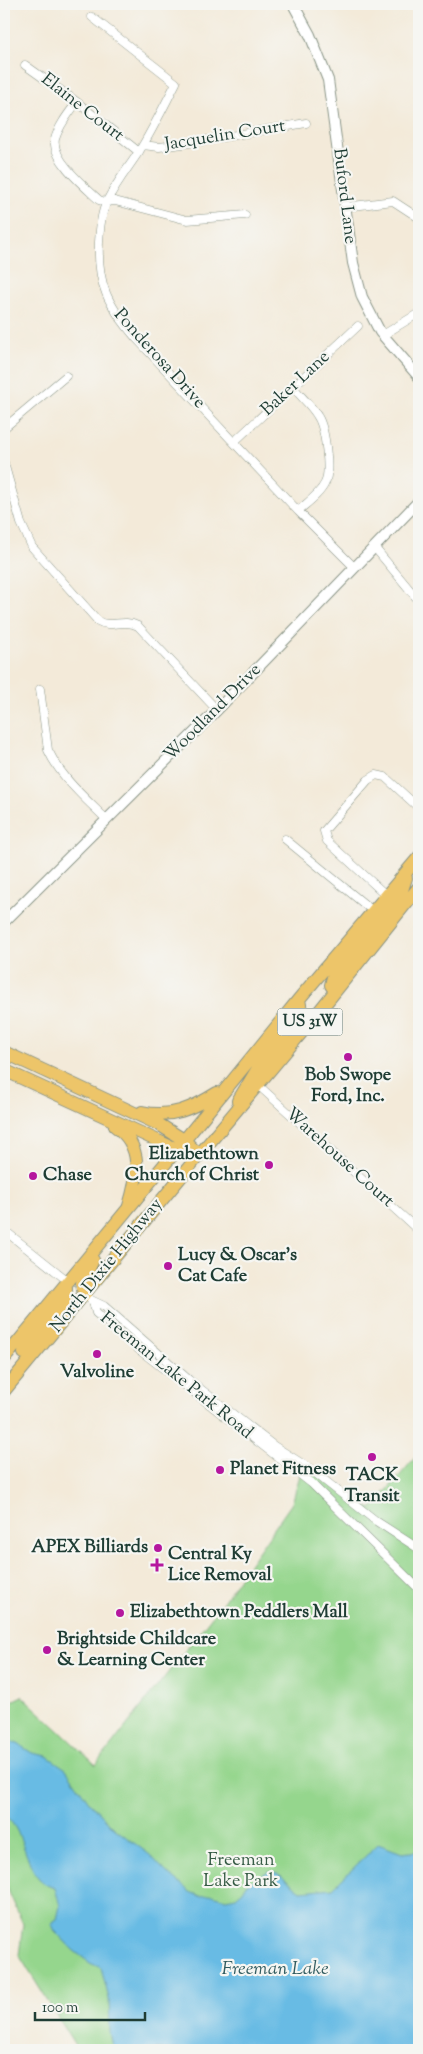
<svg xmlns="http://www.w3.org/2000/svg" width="423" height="2054" font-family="'Sorts Mill Goudy',serif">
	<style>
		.green { fill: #95d68d; stroke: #5a8a60 }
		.water { fill: #68bbe4; stroke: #447c8c }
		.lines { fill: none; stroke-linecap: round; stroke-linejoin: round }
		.minor-casing { stroke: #899486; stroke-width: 9 }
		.tertiary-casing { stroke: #899486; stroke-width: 12 }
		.primary-casing { stroke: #899486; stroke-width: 14 }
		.trunk-casing { stroke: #899486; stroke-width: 14 }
		.minor { stroke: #fff; stroke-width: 8 }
		.tertiary { stroke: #fff; stroke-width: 10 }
		.primary { stroke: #edc569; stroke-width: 12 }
		.trunk { stroke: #edc569; stroke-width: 12 }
		.poi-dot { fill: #b5179e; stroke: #f6f6f2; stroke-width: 2 }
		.labels { text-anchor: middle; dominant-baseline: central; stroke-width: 4.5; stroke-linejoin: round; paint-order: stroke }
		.shield { fill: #f6f6f2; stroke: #60746d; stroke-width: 1 }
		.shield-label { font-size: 16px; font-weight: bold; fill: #1f3d34 }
		.street-label { font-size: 18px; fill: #1f3d34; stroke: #f6f6f2 }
		.poi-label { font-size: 18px; font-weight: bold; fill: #1f3d34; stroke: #f6f6f2; text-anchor: start }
		.park-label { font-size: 18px; fill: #375c46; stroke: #f6f6f2 }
		.water-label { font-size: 19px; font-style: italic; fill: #315c60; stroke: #f6f6f2 }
	</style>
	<rect width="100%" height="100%" fill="#f6f6f2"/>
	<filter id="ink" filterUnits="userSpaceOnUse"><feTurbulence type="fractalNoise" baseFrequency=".02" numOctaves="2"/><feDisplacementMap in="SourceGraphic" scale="10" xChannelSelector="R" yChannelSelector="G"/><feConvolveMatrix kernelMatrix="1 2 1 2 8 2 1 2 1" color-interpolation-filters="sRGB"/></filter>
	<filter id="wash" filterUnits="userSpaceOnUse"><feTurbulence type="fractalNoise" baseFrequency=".0096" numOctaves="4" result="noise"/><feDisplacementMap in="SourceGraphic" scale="20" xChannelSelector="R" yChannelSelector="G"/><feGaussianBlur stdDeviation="1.12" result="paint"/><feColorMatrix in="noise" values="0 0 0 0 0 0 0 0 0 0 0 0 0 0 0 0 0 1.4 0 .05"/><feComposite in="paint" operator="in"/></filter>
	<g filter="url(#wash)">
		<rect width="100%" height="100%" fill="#f3ead9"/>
		<path class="green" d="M419,1453V2050H78L19,1955L23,1924L4,1881V1705L22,1696L96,1765L220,1606L292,1503L300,1475L309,1468L330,1485L371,1509Z"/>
		<path class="water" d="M4,1741L18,1744L32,1753L47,1756L66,1769L89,1802L114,1828L150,1855L165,1871L190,1892L200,1896L212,1895L226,1899L236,1897L243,1891L247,1884L269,1871L278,1873L301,1891L333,1888L378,1844L402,1853L419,1851V2050H114L110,2033L109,1999L101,1968L90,1963L73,1950L55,1931L51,1923L57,1919L60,1906L55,1888C27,1882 27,1842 12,1823C10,1820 6,1817 4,1814Z"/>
	</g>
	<g filter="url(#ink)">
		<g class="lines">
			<g class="minor-casing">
				<path id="minor" d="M92,17L176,83C164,106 153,129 140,150C129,167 116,183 107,201C101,214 100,228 99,242C97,285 108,305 136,338L298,511L355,568
					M25,65L77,102L139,152
					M77,102C69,113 59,125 55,139C51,159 85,187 99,200L105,202L115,201L187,220L245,215
					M143,145L159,147L183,144L306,123
					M345,207L393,201L419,218
					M383,335L419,313
					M293,387C301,397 312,406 318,417C325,428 331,471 325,483C320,494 307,503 298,511
					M4,428L66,376
					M234,442L358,326
					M4,463L21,523L32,547L98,621C111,629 122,618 138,626L217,710
					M375,548L419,601
					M40,689L48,750C61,778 85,798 107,820
					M285,839L374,912
					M387,896L327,841L324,831L368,780L376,775L385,777L419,808
					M258,1085L419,1231
					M4,1230L68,1281
					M91,1300L104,1306L189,1380L274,1446L309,1468L376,1521L419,1549
					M93,1302L96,1313L142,1352L311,1483L419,1589"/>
			</g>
			<g class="tertiary-casing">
				<path id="tertiary" d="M293,4L310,35L328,80L353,263L362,297L380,332L419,377
					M4,922L217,710L419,501"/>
			</g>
			<g class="primary-casing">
				<path id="primary" d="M84,1294L82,1283L93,1260
					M24,1353L66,1297V1287
					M4,1359L178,1148
					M4,1391L199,1155"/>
			</g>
			<g class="trunk-casing">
				<path id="trunk" d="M335,991L331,985L333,977L400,896L406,878
					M4,1052L160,1125L184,1140L199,1155
					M4,1070L169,1146L185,1150
					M238,1101L260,1065L298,1017L301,1011L299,999
					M142,1112C171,1119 193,1108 217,1093
					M115,1126C144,1146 138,1177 129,1206
					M178,1148L299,999L419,857
					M199,1155L317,1014L419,887"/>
			</g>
			<use href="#minor" class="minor"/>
			<use href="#tertiary" class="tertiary"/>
			<use href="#primary" class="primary"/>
			<use href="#trunk" class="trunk"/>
		</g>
	</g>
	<g class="poi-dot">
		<circle cx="348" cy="1057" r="5"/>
		<circle cx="269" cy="1165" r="5"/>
		<circle cx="33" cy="1176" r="5"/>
		<circle cx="168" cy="1266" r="5"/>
		<circle cx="97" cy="1354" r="5"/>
		<circle cx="372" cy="1457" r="5"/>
		<circle cx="220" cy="1470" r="5"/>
		<circle cx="158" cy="1548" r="5"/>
		<path d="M154.5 1557.5h5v5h5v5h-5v5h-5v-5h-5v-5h5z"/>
		<circle cx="120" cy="1613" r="5"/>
		<circle cx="47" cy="1650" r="5"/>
	</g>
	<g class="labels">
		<rect class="shield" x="277.5" y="1008.5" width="65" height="27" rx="4"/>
		<g class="shield-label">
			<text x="310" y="1022">US 31W</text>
		</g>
		<g class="street-label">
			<text transform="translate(82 108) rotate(38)">Elaine Court</text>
			<text transform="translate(225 136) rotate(-9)">Jacquelin Court</text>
			<text transform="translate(344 196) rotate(83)">Buford Lane</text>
			<text transform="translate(159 359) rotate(48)">Ponderosa Drive</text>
			<text transform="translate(296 384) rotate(-43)">Baker Lane</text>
			<text transform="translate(213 713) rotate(-45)">Woodland Drive</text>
			<text transform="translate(339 1158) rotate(42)">Warehouse Court</text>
			<text transform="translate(107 1266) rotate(-51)">North Dixie Highway</text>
			<text transform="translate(176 1376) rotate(39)">Freeman Lake Park Road</text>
		</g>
		<g class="poi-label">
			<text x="348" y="1076" text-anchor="middle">Bob Swope<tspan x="348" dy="21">Ford, Inc.</tspan></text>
			<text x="259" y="1155" text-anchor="end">Elizabethtown<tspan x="259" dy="21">Church of Christ</tspan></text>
			<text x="43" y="1176">Chase</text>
			<text x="178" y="1256">Lucy &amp; Oscar's<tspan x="178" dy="21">Cat Cafe</tspan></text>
			<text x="97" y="1373" text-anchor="middle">Valvoline</text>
			<text x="230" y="1470">Planet Fitness</text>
			<text x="372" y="1476" text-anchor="middle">TACK<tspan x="372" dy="21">Transit</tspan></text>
			<text x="148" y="1548" text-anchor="end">APEX Billiards</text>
			<text x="168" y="1555">Central Ky<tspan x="168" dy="21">Lice Removal</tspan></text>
			<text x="130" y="1613">Elizabethtown Peddlers Mall</text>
			<text x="57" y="1640">Brightside Childcare<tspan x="57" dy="21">&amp; Learning Center</tspan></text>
		</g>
		<g class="park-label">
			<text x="241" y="1861">Freeman<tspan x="241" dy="21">Lake Park</tspan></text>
		</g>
		<g class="water-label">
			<text x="275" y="1969">Freeman Lake</text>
		</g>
	</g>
	<rect width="423" height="2054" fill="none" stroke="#f6f6f2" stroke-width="20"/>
	<path d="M35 2012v8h110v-8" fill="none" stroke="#1f3d34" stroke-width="2.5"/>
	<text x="42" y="2012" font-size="15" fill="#1f3d34" stroke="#f6f6f2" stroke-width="4" paint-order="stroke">100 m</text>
</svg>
